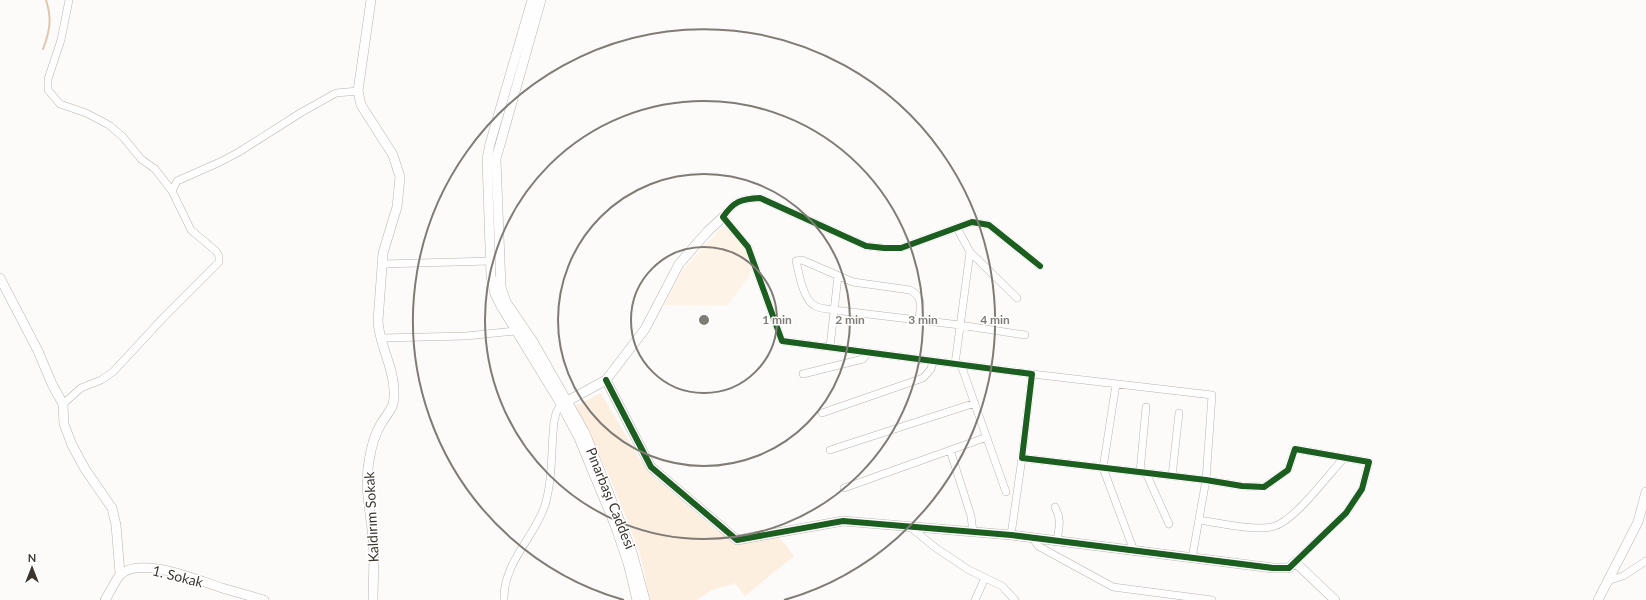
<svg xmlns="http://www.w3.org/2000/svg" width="1646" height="600" font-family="Lato,sans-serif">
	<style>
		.built { fill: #fef3e7 }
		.green { fill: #fdefe0 }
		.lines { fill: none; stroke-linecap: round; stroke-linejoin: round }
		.stream { stroke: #e0c7ac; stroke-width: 2 }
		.minor-casing { stroke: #b8b4b0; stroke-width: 8 }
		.tertiary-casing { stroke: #b8b4b0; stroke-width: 10 }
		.minor { stroke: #fffefe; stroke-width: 7 }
		.tertiary { stroke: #fffefe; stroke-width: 9 }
		.cycleway-casing { stroke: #fff; stroke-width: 8 }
		.cycleway { stroke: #1b5e20; stroke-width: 6 }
		.ring { fill: none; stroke: #807b75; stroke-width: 2 }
		.labels { text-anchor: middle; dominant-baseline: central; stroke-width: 3; stroke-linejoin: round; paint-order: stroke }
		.street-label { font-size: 14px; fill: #3c362e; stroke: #fff }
		.centre { fill: #807b75; stroke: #fff; stroke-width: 2 }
		.ring-label { font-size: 12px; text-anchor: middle; font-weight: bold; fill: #807b75; stroke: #fff; stroke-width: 3; stroke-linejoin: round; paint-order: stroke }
	</style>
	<rect width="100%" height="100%" fill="#fdfbf9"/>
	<path class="built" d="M726,228L745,246L751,267L750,275L727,306L664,305L682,271L720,229Z"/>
	<path class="green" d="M601,393L639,458L655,478L716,530C722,533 727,536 734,535C747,535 760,527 773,533C782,538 788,549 794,556L745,596L735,583L712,590L697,600H650C646,584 644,567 639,552C621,502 600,452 575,406Z"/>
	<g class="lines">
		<path class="stream" d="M43,49C50,31 52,18 46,0"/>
		<g class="minor-casing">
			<path id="minor" d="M172,191L177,181L220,162L239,152L302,112L336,93L358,91
				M970,252L1017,298
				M383,264L490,261
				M1040,266L989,225L972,222L901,248H884L866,246L760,198C741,199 734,201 723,217L748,247L782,341L1032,374L1022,458L1206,480L1242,486L1264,487L1288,470L1295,449L1369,462L1362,489L1346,513L1295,562
				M919,320C920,307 924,297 910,290L853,282L802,260L796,261C799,273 803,300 815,306C821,309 828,309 834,310L960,325L1025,335
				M382,338L466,336L516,331L519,329
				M830,347L838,276
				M955,364L970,252L957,228
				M961,365L1006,492
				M803,374L863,359L868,352
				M1032,374L1212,395L1206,480L1192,558
				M1116,384L1103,468L1134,551
				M63,404L81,388L101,380L113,372L164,317L219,262V256L216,251L191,230L172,191L155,169L141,159L123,137L109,125L86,113L60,104L48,90V79L61,40L69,0
				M822,413L923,378L931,369L933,361
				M830,450L975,403
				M950,450L971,516L973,532
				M1140,472L1146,407
				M1146,473L1169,524
				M1172,476L1179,413
				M844,488L987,437
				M1055,507C1062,520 1059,527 1057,541
				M1199,520C1219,523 1257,532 1275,526C1296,519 1328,475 1344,458
				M910,527L936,548L969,570L1002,586L1015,600
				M1011,535L1022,458
				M1033,538L1038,546L1113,587L1212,600
				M1607,581L1623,576L1646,561
				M504,600C503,562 535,537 545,505C553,479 551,448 554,422L556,413L561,404
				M975,600L985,578"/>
		</g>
		<g class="tertiary-casing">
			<path id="tertiary" d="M371,0L358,91L361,105L393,155L400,177L397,207L383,253L378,321C379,345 394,367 394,391C395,409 389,410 381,424C374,435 371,448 369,461C364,488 371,513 373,539C375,559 373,580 373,600
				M532,0L490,144L487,159L491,276L495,294L501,306L561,404L579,438L615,525L628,563L637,600
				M541,0L496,159L501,287L506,302L532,340L585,433L632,552L645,600
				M0,278L38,351L52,384L63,404L64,424L72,445L85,469L112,508L116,525L120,574
				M606,380L651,467L737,540L843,521L1011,535L1273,568H1289L1295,562L1335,600
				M562,404L606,380L645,329L679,264L707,232L723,217
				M105,600C109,594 117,577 121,574C142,556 200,581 222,588C236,592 250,596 264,600
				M1598,600L1638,522L1646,492"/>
		</g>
		<use href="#minor" class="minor"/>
		<use href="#tertiary" class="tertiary"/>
		<g class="cycleway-casing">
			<path id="cycleway" d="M606,380L651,467L737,540L843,521L1011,535L1273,568H1289L1346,513L1362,489L1369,462L1295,449L1288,470L1264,487L1242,486L1206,480L1022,458L1032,374L782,341L748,247L723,217C734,201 741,199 760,198L866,246L884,248H901L972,222L989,225L1040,266"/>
		</g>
		<use href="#cycleway" class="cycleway"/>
	</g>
	<g class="ring">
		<circle cx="704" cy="320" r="73"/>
		<circle cx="704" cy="320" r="146"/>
		<circle cx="704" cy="320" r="219"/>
		<path d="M624 600A291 291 0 1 1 784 600"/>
	</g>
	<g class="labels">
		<g class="street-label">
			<text transform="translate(611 498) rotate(68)">Pınarbaşı Caddesi</text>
			<text transform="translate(371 517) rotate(-93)">Kaldırım Sokak</text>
			<text transform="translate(178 576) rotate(14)">1. Sokak</text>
		</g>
	</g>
	<circle cx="704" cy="320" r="6" class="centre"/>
	<g class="ring-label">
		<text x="777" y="324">1 min</text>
		<text x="850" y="324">2 min</text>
		<text x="923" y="324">3 min</text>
		<text x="995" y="324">4 min</text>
	</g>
	<g transform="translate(32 568)" stroke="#ffffff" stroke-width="3" paint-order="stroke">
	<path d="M0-3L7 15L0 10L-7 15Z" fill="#3c362e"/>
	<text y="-6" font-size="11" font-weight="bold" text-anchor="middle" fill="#3c362e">N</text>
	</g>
</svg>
